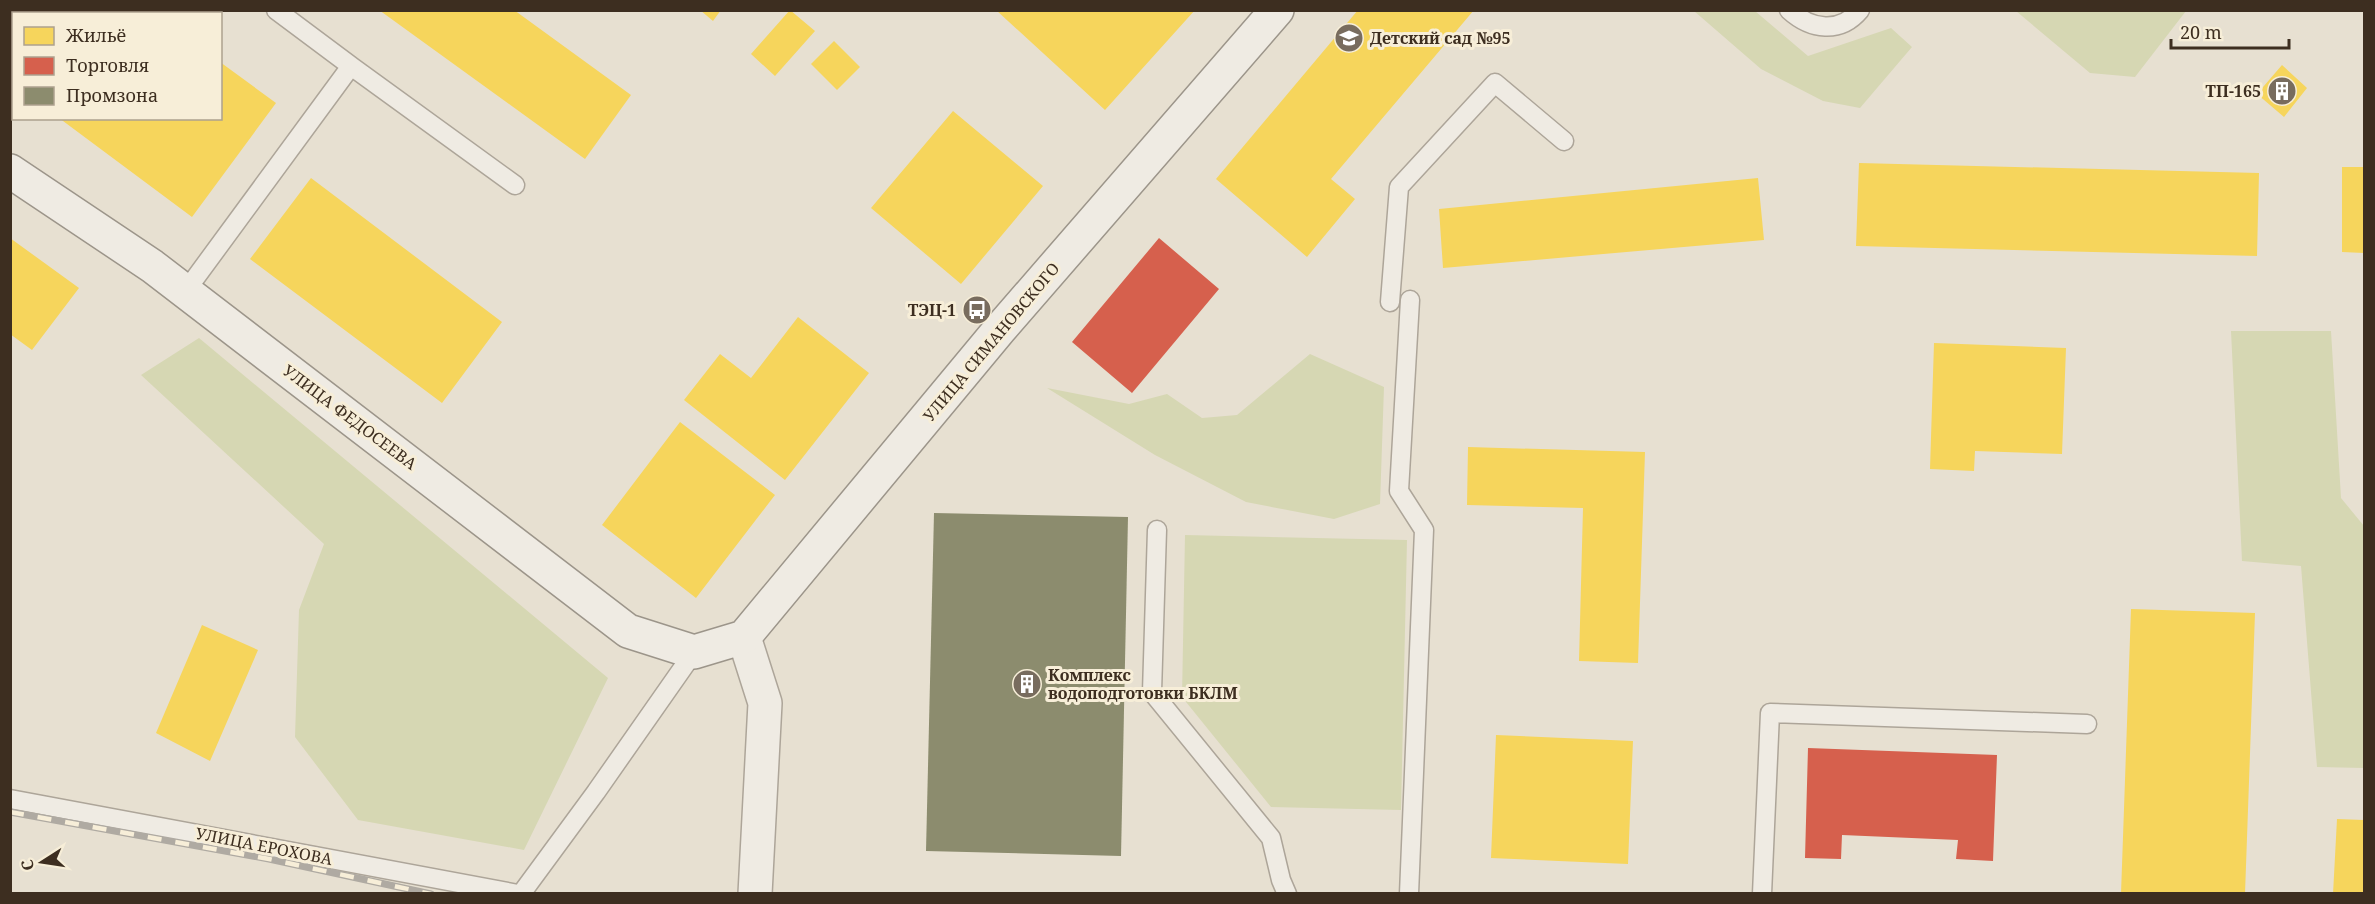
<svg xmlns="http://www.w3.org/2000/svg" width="2375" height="904" font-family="'Noto Serif',serif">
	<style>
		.green { fill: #d6d7b3 }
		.homes { fill: #f6d55c }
		.shops { fill: #d6604d }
		.industry { fill: #8c8c6e }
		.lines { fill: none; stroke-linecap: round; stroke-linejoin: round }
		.lane-casing { stroke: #ada599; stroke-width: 21 }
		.street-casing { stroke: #ada599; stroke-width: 36 }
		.secondary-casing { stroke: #9c958a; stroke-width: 36 }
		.lane { stroke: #efebe3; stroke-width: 18 }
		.street { stroke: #efebe3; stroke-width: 33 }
		.secondary { stroke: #efebe3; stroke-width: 33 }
		.rail-casing { stroke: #afaaa2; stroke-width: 7 }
		.rail { stroke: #f7eed8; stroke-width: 4.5; stroke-dasharray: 14; stroke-linecap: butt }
		.labels { text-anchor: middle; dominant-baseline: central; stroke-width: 6; stroke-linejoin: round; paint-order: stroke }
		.poi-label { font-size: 16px; font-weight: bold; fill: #3d2e20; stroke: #f7eed8; text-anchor: start }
		.street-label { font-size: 16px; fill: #3d2e20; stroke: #f7eed8 }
	</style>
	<rect width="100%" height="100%" fill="#e7e0d1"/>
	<path class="green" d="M1694,11H1755L1808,56L1891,28L1912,47L1860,108L1823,101L1761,69Z
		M2016,11H2186L2135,77L2090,73Z
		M2231,331H2331L2341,498L2364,526V768L2317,767L2301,566L2242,561Z
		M199,338L608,678L524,850L358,820L295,737L299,610L324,544L141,375Z
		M1310,354L1384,387L1380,504L1334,519L1246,502L1155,455L1047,388L1129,404L1167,394L1202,418L1237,415Z
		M1185,535L1407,540L1401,810L1271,807L1182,697Z"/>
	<path class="homes" d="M10,10H88L92,14H14V85L10,82Z
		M379,10H514L631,95L585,159Z
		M700,10H721L713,21Z
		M790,10L815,31L775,76L751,54Z
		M996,10H1195L1105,110Z
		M1358,10H1474L1331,179L1355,199L1307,257L1216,179Z
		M834,41L860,67L837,90L811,64Z
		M220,62L276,103L192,217L59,118H220Z
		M2282,65L2307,88L2284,117L2257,94Z
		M953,111L1043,186L961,284L871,208Z
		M1859,163L2259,173L2257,256L1856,246Z
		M2342,167H2364V253L2342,252Z
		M311,178L502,322L442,403L250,259Z
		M1758,178L1764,240L1443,268L1439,209Z
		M10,238L79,288L32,350L10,334Z
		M798,317L869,373L785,480L684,400L720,354L751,378Z
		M1934,343L2066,348L2062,454L1975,451L1974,471L1930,469Z
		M680,422L775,495L696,598L602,525Z
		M1468,447L1645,452L1638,663L1579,661L1583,508L1467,505Z
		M2131,609L2255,613L2245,894H2121Z
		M202,625L258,650L210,761L156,733Z
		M1496,735L1633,741L1628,864L1491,858Z
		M2337,819L2364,820V894H2333Z"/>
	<path class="shops" d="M1159,238L1219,289L1132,393L1072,342Z
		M1808,748L1997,755L1993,861L1956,859L1958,840L1842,835L1841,859L1805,858Z"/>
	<path class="industry" d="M934,513L1128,517L1121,856L926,851Z"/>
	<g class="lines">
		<g class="lane-casing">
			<path id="lane" d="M1789,10C1811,30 1840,34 1860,10
				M351,66L515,185
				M185,292L351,66L276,10
				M1390,302L1399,187L1495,83L1564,141
				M1157,530L1152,692L1271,838L1281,880L1287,894
				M10,799L518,894
				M521,894L596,792L694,652
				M1409,894L1424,530L1399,491L1410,300
				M1762,894L1770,713L2087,724"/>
		</g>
		<g class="street-casing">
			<path id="street" d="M744,637L765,703L755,894"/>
		</g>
		<g class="secondary-casing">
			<path id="secondary" d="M10,171L152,266L628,631L694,652L744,637L1000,329L1277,10"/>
		</g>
		<use href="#lane" class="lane"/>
		<use href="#street" class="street"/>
		<use href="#secondary" class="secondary"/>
		<g class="rail-casing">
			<path id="rail" d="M10,812L269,859L431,894"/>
		</g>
		<use href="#rail" class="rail"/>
	</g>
	<defs>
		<g id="school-disc" transform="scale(1.5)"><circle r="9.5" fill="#786c5e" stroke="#f7eed8"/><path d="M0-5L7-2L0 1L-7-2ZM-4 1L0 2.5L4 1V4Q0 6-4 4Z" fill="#fff"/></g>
		<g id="building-disc" transform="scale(1.5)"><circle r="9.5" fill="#786c5e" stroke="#f7eed8"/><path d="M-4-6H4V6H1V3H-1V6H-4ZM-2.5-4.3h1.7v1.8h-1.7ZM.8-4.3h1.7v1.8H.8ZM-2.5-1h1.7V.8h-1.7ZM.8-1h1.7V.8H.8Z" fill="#fff"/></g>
		<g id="bus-disc" transform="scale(1.5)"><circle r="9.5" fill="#786c5e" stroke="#f7eed8"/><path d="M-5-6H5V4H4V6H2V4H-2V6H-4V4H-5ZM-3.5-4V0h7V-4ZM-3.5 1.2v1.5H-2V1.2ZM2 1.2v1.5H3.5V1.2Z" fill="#fff"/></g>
	</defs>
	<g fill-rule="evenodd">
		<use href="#school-disc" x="1349" y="38"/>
		<use href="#building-disc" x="2282" y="91"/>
		<use href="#bus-disc" x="977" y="310"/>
		<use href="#building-disc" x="1027" y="684"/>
	</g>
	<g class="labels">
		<g class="poi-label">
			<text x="1370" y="38">Детский сад №95</text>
			<text x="2261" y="91" text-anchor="end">ТП-165</text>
			<text x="956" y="310" text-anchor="end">ТЭЦ-1</text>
			<text x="1048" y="675">Комплекс<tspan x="1048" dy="18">водоподготовки БКЛМ</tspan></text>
		</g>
		<g class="street-label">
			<text transform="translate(991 342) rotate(-50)">УЛИЦА СИМАНОВСКОГО</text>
			<text transform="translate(350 417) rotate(37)">УЛИЦА ФЕДОСЕЕВА</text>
			<text transform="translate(264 846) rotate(11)">УЛИЦА ЕРОХОВА</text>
		</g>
	</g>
	<rect width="2375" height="904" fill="none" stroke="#3d2e20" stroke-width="24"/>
	<rect x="12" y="12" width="210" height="108" fill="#f7eed8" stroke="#ada18e" stroke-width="1.5"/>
	<rect x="24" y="27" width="30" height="18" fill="#f6d55c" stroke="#ada18e" stroke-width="1.5"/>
	<text x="66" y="42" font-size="18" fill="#3d2e20">Жильё</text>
	<rect x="24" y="57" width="30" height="18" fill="#d6604d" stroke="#ada18e" stroke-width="1.5"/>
	<text x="66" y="72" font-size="18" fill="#3d2e20">Торговля</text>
	<rect x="24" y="87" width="30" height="18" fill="#8c8c6e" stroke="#ada18e" stroke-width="1.5"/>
	<text x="66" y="102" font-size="18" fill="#3d2e20">Промзона</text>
	<g transform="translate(42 862) rotate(258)" stroke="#f7eed8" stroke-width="4.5" paint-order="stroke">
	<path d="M0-4.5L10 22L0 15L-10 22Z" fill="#3d2e20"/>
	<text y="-9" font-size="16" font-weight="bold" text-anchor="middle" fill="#3d2e20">С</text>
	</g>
	<path d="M2171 39v9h118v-9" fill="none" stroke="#3d2e20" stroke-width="3"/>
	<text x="2180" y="39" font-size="18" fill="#3d2e20" stroke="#f7eed8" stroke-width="4.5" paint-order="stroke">20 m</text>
</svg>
